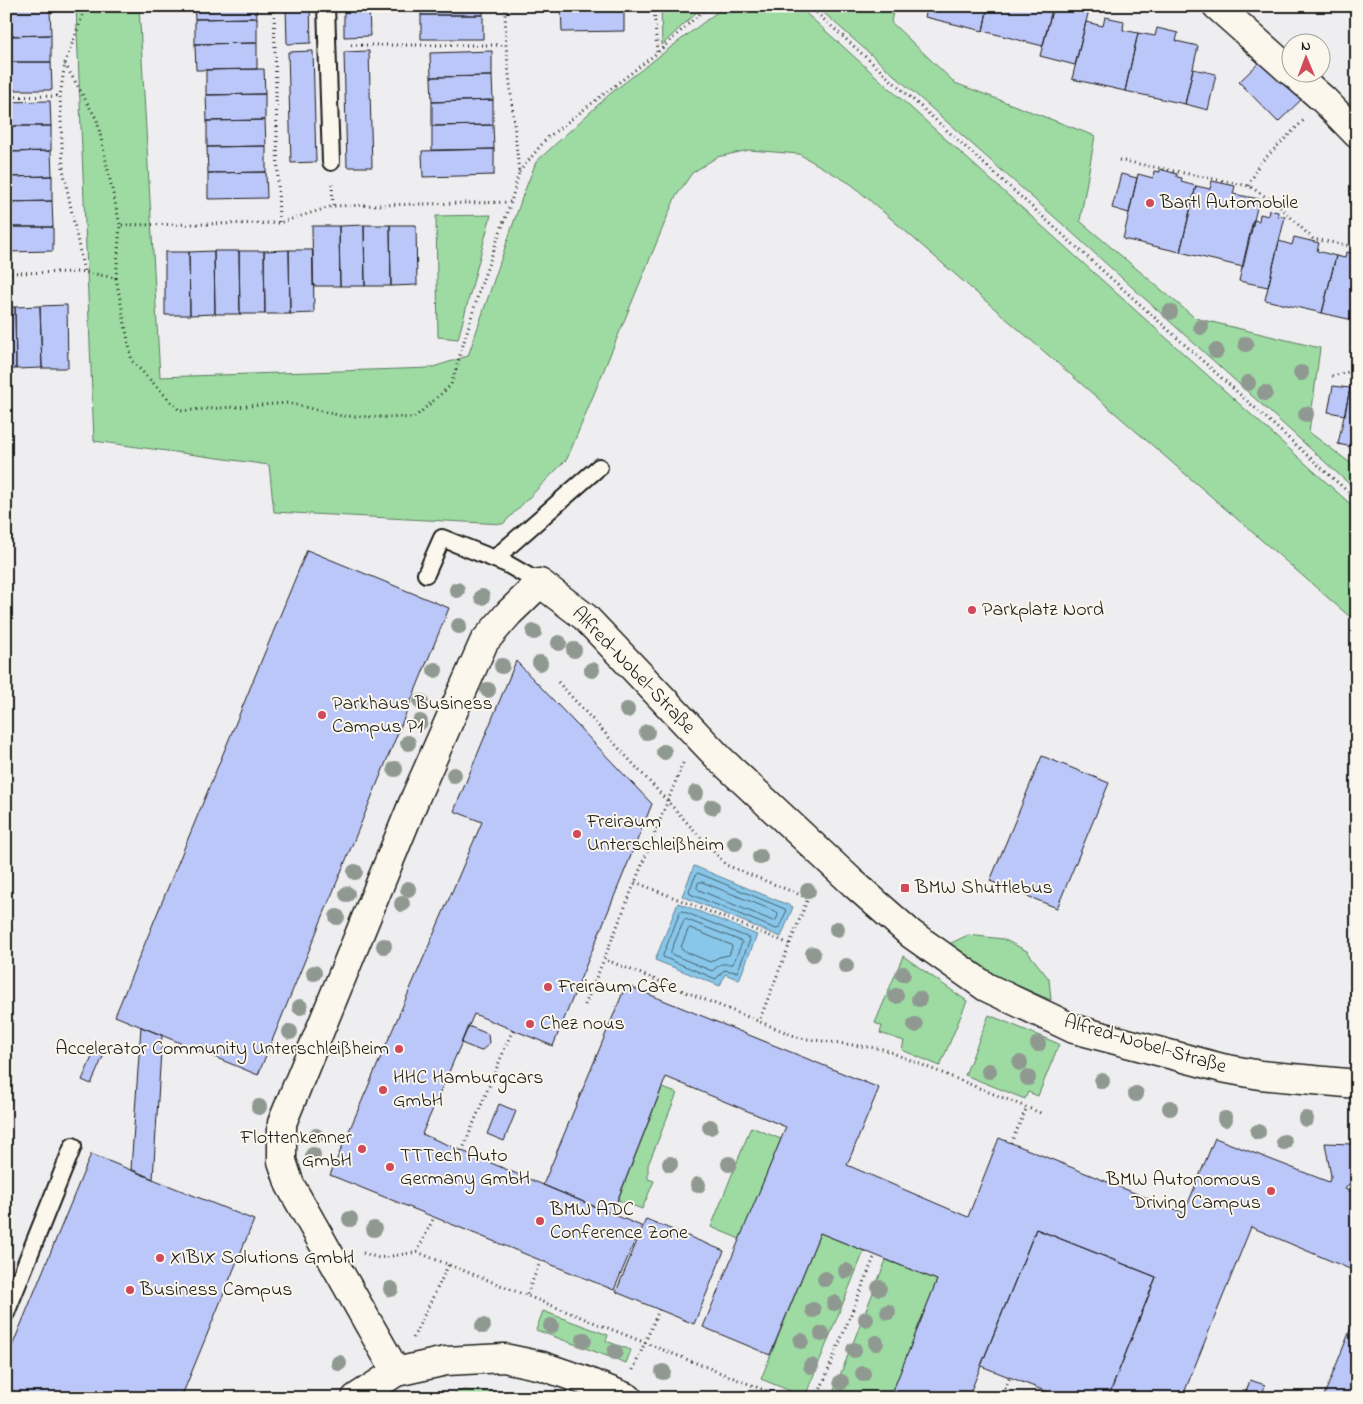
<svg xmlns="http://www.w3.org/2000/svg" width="1363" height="1404" font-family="'Indie Flower',sans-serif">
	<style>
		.green { fill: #9ddba3; stroke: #5c7c60 }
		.water { fill: #88c7e9; stroke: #5d8397 }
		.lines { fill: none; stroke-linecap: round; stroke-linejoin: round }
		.shore { stroke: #47606e; stroke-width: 1 }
		.building { fill: #bcc7f9; stroke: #1c1c1c }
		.service-casing { stroke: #1c1c1c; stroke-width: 20 }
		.minor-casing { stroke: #1c1c1c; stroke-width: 31 }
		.path { stroke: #1c1c1c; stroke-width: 3; stroke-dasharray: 1 4; stroke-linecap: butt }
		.service { stroke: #fbf7ec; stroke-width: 16 }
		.minor { stroke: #fbf7ec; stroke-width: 28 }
		.tree { fill: #909991 }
		.poi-dot { fill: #d1495b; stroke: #fbf7ec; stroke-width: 2 }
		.labels { text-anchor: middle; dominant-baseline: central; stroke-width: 4; stroke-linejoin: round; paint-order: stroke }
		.poi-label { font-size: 20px; fill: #1c1c1c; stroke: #fbf7ec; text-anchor: start }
		.street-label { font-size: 20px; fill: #1c1c1c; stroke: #fbf7ec }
	</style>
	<rect width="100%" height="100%" fill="#eeedef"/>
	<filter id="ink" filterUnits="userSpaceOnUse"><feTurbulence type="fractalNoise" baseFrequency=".02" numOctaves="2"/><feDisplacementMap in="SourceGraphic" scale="10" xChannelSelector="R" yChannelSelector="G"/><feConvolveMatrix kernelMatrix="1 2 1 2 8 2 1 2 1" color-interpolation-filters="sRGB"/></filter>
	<g filter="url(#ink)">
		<path class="green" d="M76,6H139L160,377L430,368L468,356L523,195L536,162L611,93L725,6H798L1357,510V623L851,184L799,154L749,150L717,157L692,173L675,198L567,459L503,524L274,512L269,465L94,441Z
			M661,6H703L662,45Z
			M816,6H894L891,22L955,83L1095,136L1080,221L1195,318L1320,348L1309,432L1357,468V491L1069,230Z
			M491,215L458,339L438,337L436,216Z
			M968,935L1003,939L1027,951L1049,979L1051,1000L997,977L949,944Z
			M903,956L967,1001L940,1066L902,1050L904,1041L880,1033L882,1026L875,1023Z
			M989,1015L1059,1044L1038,1096L1028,1092L1025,1099L965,1075Z
			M662,1088L677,1093L648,1165V1179L654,1181L642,1209L618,1200Z
			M751,1127L781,1139L740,1239L711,1227Z
			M820,1233L864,1251L805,1397L761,1379Z
			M886,1260L937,1280L890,1398H831Z
			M543,1311L608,1335L606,1341L631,1350L626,1363L536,1330Z
			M464,1390L537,1395L545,1398H441Z"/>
		<path class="water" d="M694,866L793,907L781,937L682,896Z
			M678,903L757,935L739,980L725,974L720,986L655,960Z"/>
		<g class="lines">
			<path class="shore" d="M698,873L785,909L786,912L779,928L776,929L690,894L689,891L696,875Z
				M699,882H702L777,912L778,915L776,920L773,921L699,890L697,888Z
				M682,911L749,938L750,940L737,972L724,970L716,979L663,957V955L680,912Z
				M685,919L741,941L742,943L733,964H721L712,971L671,954V951Z
				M690,928L731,945L732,947L729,955L719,957L710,962L682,950L681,947L688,930Z"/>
		</g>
		<path class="building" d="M6,6H50V7L6,8Z
			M194,6H256L257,18L195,19Z
			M286,6H310L311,43L287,44Z
			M344,6H369L370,36L344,37Z
			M420,6H483V15H421Z
			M561,6H624V31L562,32Z
			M928,6H988L983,31L925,17Z
			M988,6H1053L1043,46L983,31Z
			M1053,6H1090L1075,65L1040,56Z
			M50,7L51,35L6,36V8Z
			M421,15H483V39H421Z
			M1105,17L1124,21L1123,30L1138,33L1125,91L1072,79L1086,22L1103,26Z
			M257,18V43L195,44V19Z
			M1157,28L1178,33L1176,41L1198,46L1185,104L1125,91L1138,33L1155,36Z
			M51,35V62H6V36Z
			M257,43V69L196,70L195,44Z
			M313,51L316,162L291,163L288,52Z
			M369,51L372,167H347L344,52Z
			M492,51V76L431,77L430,53Z
			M1265,57L1304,97L1278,122L1239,82Z
			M6,62H51L52,90H6Z
			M264,69L265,94L206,95V70Z
			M1193,69L1216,74L1208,110L1185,104Z
			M492,76L493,100L432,102L431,77Z
			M265,94V120L207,121L206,95Z
			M493,100V125L432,126V102Z
			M50,101L51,126H6V102Z
			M265,120L266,146L207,147V121Z
			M493,125L494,149L432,150V126Z
			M6,126H51V151L6,152Z
			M266,146V172L208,173L207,147Z
			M494,149V175L423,177L422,151Z
			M51,151L52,176L6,177V152Z
			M1160,169L1177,174V177L1182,178L1181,182L1196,186L1180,252L1123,239L1138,174L1153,178L1154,171L1160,172Z
			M266,172L267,198L208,199V173Z
			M1121,174L1137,178L1129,213L1112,208Z
			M52,176V201L6,202V177Z
			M1212,181L1235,186L1233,194L1259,199L1243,267L1180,252L1196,186L1210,189Z
			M52,201L53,227H6V202Z
			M1269,210L1278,212V216L1285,217L1268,287L1239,281L1253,220L1259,221L1260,214L1268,216Z
			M364,225L365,286H340L339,226Z
			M364,225H390L391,286H365Z
			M390,225H416L417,285L391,286Z
			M312,226H339L340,286H313Z
			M6,227H53V251L6,252Z
			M1294,237L1319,243L1317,251L1336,256L1322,313L1265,300L1279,241L1292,245Z
			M1354,249L1357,250V321L1322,313L1336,256L1345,258L1346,252L1352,253Z
			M289,250L290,314H265L264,251Z
			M289,250H313L314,313L290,314Z
			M214,251L215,314L190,315L189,252Z
			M214,251H239L240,314H215Z
			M239,251H264L265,314H240Z
			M165,252H189L190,315H165Z
			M67,305L68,368H42L40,306Z
			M40,306L42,368L16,369L15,307Z
			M6,307H15L16,369H6Z
			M1352,379L1357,380V448L1338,444Z
			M1333,386L1350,388L1345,415L1328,412Z
			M307,550L449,608L258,1075L115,1016Z
			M516,661L652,804L553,1046L474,1014L422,1134L641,1226L614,1290L330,1175L482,822L454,811Z
			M1042,756L1109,783L1057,908L990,881Z
			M626,985L879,1088L847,1165L968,1217L999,1138L1184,1213L1215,1138L1329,1182L1331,1176L1325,1143L1351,1144L1357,1145V1188L1349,1184L1345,1189L1357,1194V1272L1251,1227L1182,1398H1108L1156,1277L1036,1229L968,1398H890L937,1280L820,1233L770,1355L703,1327L786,1127L666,1077L612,1214L543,1185Z
			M468,1026L488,1034L489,1044L481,1051L461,1043Z
			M141,1027L162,1035L153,1179L131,1169Z
			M96,1048L105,1052L91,1084L82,1080Z
			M499,1104L516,1111L504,1141L487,1134Z
			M91,1154L254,1220L181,1398H6V1361Z
			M646,1219L724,1251L694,1324L616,1292Z
			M1036,1229L1156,1277L1108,1398H1063L981,1366Z
			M1357,1313V1398H1323Z
			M1250,1380L1265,1385L1261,1398H1244Z"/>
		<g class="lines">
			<g class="service-casing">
				<path id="service" d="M326,6L331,162
					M494,559L599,467
					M426,574L442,538L507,564L540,583
					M6,1313L73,1146"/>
			</g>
			<g class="minor-casing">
				<path id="minor" d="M1217,6L1290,71
					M1292,72L1324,100L1357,134
					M396,1372L290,1185L282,1161V1123L416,796L484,642L509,613L540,583L585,617L719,758L853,883L911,934L986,987L1074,1029L1222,1068L1260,1075L1357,1084
					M356,1398L396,1372L446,1361L504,1358L542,1366L583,1380L628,1398"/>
			</g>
			<path class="path" d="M86,6L65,63L60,96L63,169L84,272L116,278L132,361L180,411L288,403L342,416L414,418L451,385L481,285L511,202L519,172L506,45L505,6
				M274,6L279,223
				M654,6L657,53
				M809,6L1357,500
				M351,45H506
				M65,64L97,120L120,225
				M6,97L60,96
				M1119,160L1249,186L1277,204L1313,239L1357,247
				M519,172L547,138L657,53L708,6
				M332,184L333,206
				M1249,186L1259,164L1304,120
				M6,273L84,272
				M116,278L120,225L279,223L333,206L511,202
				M1332,376L1357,370
				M558,682L726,865L808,898L759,1021
				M683,763L604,959L800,1038L883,1049L1043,1114
				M635,882L790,944
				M585,1005L604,959
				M1011,1143L1027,1107
				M462,1151L513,1029
				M417,1252L784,1398
				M363,1253L379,1258L417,1252L434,1217
				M527,1294L541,1260
				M413,1338L449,1264
				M633,1370L659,1310
				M817,1398L875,1255
				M1001,1398L1010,1377"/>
			<use href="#service" class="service"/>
			<use href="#minor" class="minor"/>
		</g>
		<g class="tree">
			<circle cx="1170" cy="312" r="8"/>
			<circle cx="1201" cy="327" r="8"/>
			<circle cx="1246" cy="344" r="8"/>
			<circle cx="1216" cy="351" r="8"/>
			<circle cx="1301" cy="373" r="8"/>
			<circle cx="1248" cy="383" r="8"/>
			<circle cx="1265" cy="393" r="8"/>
			<circle cx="1306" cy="414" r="8"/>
			<circle cx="457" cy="590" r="8"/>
			<circle cx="482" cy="597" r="8"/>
			<circle cx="459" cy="626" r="8"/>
			<circle cx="534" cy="632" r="8"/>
			<circle cx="559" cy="643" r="8"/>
			<circle cx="574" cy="650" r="8"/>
			<circle cx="540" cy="663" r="8"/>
			<circle cx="502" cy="666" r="8"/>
			<circle cx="435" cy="670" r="8"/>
			<circle cx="592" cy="670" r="8"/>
			<circle cx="488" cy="690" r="8"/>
			<circle cx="421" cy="702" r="8"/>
			<circle cx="627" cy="710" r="8"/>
			<circle cx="420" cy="722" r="8"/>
			<circle cx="647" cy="732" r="8"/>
			<circle cx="408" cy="743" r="8"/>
			<circle cx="664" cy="752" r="8"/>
			<circle cx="395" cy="769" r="8"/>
			<circle cx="454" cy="775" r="8"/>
			<circle cx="696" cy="793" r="8"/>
			<circle cx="712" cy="807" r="8"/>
			<circle cx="735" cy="843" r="8"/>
			<circle cx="760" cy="857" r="8"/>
			<circle cx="355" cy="872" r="8"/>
			<circle cx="408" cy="889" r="8"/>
			<circle cx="808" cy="891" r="8"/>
			<circle cx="347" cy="894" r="8"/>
			<circle cx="402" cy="904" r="8"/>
			<circle cx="337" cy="917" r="8"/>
			<circle cx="837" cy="929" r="8"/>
			<circle cx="384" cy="946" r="8"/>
			<circle cx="813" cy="954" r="8"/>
			<circle cx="846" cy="966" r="8"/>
			<circle cx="314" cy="973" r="8"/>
			<circle cx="903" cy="974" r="8"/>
			<circle cx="896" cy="996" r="8"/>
			<circle cx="919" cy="999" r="8"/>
			<circle cx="300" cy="1007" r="8"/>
			<circle cx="915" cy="1025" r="8"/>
			<circle cx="290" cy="1032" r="8"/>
			<circle cx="1038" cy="1044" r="8"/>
			<circle cx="1020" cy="1063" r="8"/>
			<circle cx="989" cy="1071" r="8"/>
			<circle cx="1028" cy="1078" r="8"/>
			<circle cx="1102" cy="1081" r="8"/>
			<circle cx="1136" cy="1094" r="8"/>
			<circle cx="259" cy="1107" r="8"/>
			<circle cx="1170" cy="1108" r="8"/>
			<circle cx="1225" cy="1119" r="8"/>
			<circle cx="1306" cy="1119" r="8"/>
			<circle cx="710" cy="1127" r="8"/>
			<circle cx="1258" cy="1132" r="8"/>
			<circle cx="316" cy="1136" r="8"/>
			<circle cx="1284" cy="1142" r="8"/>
			<circle cx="313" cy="1155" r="8"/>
			<circle cx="670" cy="1164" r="8"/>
			<circle cx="729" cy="1164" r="8"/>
			<circle cx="698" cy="1185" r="8"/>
			<circle cx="350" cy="1219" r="8"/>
			<circle cx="374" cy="1229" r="8"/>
			<circle cx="846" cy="1271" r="8"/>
			<circle cx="825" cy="1279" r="8"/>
			<circle cx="879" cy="1288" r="8"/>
			<circle cx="391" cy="1289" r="8"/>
			<circle cx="834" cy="1303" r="8"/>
			<circle cx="813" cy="1310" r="8"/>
			<circle cx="888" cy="1312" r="8"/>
			<circle cx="866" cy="1319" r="8"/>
			<circle cx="483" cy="1326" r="8"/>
			<circle cx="551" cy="1326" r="8"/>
			<circle cx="822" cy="1334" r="8"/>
			<circle cx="584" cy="1340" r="8"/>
			<circle cx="801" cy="1341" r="8"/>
			<circle cx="876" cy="1343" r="8"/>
			<circle cx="854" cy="1350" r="8"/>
			<circle cx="615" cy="1352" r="8"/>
			<circle cx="339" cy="1363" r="8"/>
			<circle cx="811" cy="1366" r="8"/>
			<circle cx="663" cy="1372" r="8"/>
			<circle cx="863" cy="1374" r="8"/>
			<circle cx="841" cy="1382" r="8"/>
		</g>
	</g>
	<g class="poi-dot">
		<circle cx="1150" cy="203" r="5"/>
		<circle cx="972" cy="610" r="5"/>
		<circle cx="322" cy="715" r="5"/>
		<circle cx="577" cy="834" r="5"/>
		<rect x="900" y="883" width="10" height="10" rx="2.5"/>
		<circle cx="548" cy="987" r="5"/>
		<circle cx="530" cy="1024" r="5"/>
		<circle cx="399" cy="1049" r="5"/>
		<circle cx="383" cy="1090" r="5"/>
		<circle cx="362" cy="1149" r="5"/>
		<circle cx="390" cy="1167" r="5"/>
		<circle cx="1271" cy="1191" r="5"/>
		<circle cx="540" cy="1221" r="5"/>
		<circle cx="160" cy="1258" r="5"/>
		<circle cx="130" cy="1290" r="5"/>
	</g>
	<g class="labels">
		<g class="poi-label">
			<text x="1160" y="203">Bartl Automobile</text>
			<text x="982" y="610">Parkplatz Nord</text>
			<text x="332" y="704">Parkhaus Business<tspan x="332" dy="23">Campus P1</tspan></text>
			<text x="587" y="822">Freiraum<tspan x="587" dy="23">Unterschleißheim</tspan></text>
			<text x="915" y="888">BMW Shuttlebus</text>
			<text x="558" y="987">Freiraum Cafe</text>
			<text x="540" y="1024">Chez nous</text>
			<text x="389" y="1049" text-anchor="end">Accelerator Community Unterschleißheim</text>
			<text x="393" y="1078">HHC Hamburgcars<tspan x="393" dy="23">GmbH</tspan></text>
			<text x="352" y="1138" text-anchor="end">Flottenkenner<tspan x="352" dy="23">GmbH</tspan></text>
			<text x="400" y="1156">TTTech Auto<tspan x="400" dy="23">Germany GmbH</tspan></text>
			<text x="1261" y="1180" text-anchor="end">BMW Autonomous<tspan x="1261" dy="23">Driving Campus</tspan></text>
			<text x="550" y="1210">BMW ADC<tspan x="550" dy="23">Conference Zone</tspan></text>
			<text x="170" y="1258">XIBIX Solutions GmbH</text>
			<text x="140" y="1290">Business Campus</text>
		</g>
		<g class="street-label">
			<text transform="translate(633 671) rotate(46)">Alfred-Nobel-Straße</text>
			<text transform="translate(1145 1045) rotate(16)">Alfred-Nobel-Straße</text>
		</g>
	</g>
	<rect width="1363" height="1404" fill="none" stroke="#fbf7ec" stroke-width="25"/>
	<rect x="12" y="12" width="1338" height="1379" fill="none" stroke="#1c1c1c" stroke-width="2" filter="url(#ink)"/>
	<g transform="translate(1306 58) rotate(359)"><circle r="24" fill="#fbf7ec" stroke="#a29f99"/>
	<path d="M0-4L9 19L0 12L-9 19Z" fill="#d1495b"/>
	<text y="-8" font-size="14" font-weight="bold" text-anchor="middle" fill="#1c1c1c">N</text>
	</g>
</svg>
